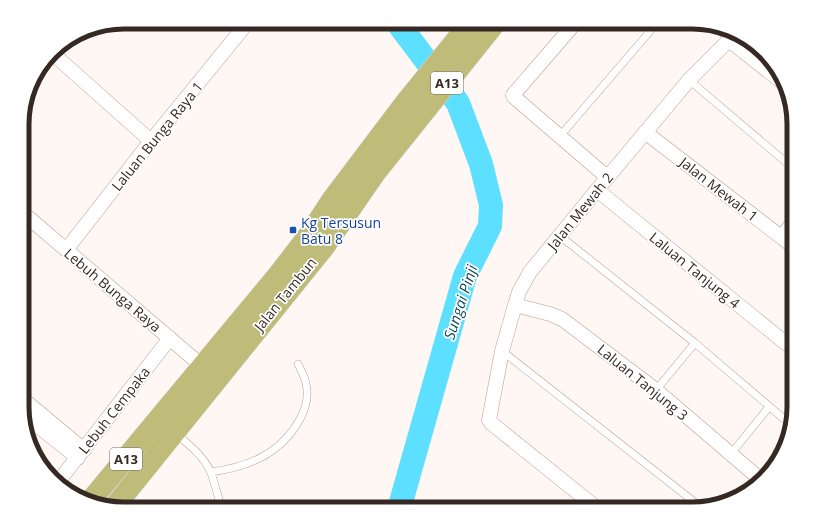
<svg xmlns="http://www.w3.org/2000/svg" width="816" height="531" font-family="'Open Sans',sans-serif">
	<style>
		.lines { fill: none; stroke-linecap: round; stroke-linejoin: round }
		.river { stroke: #5ddfff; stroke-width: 24 }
		.lane-casing { stroke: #bb9c8e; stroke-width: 8 }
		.street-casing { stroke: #bb9c8e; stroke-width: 15 }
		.primary-casing { stroke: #d7d4d3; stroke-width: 22 }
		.lane { stroke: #fff; stroke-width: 7 }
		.street { stroke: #fff; stroke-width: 14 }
		.primary { stroke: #bebc78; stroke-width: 21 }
		.transit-dot { fill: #1a4fb4; stroke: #fff; stroke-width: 1.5 }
		.labels { text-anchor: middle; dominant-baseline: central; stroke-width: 3.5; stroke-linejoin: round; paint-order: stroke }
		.shield { fill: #fff; stroke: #726966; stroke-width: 1 }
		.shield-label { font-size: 13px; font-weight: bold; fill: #362924 }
		.street-label { font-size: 14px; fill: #362924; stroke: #fff }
		.transit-label { font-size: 14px; fill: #164399; stroke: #fff; text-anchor: start }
		.water-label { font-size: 15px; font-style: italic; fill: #144c59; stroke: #fff }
		.rim { fill: none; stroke: #362924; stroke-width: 5 }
	</style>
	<rect width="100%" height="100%" fill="#fef7f4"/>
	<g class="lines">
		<path class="river" d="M397,22L458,103L481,164L491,205L490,226L465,276L401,502L400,509"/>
		<g class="lane-casing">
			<path id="lane" d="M721,31L729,40
				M689,80L794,169
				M560,136L658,22
				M779,235L794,215
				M560,236L695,343L790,424
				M502,351L702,508
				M656,390L695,343
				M175,433C188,444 204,456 211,473C215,484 218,497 222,509
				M730,455L769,407
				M211,472C248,467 281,454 300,419C306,408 309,396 306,384C305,377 301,370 298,364"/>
		</g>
		<g class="street-casing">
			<path id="street" d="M576,22L513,95L514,97L607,177
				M729,40L783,83
				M52,53L151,141
				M645,132L794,247
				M597,190L794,350
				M23,213L208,371
				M66,250L151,141L248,22
				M515,305L550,314L562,319L656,390L760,479
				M23,399L84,450
				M23,414L78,458
				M58,482L170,338
				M598,509L491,423L489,420L502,351L515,305L519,292L530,272L597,190L689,80L734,35"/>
		</g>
		<g class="primary-casing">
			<path id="primary" d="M92,499L279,274L309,235L332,200L406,102L471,22
				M115,506L324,247L375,173L496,22"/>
		</g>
		<use href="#lane" class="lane"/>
		<use href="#street" class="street"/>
		<use href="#primary" class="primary"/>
	</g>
	<rect class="transit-dot" x="289" y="226" width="8" height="8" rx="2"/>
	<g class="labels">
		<g class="shield">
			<rect x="431" y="72" width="32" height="22" rx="3"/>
			<rect x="110" y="448" width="32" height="22" rx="3"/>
		</g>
		<g class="shield-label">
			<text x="447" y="83">A13</text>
			<text x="126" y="459">A13</text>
		</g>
		<g class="street-label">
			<text transform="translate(157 136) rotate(-51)">Laluan Bunga Raya 1</text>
			<text transform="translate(719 189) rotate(38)">Jalan Mewah 1</text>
			<text transform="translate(580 211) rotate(-51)">Jalan Mewah 2</text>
			<text transform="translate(695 270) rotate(39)">Laluan Tanjung 4</text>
			<text transform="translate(113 290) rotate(40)">Lebuh Bunga Raya</text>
			<text transform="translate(285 294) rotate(-51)">Jalan Tambun</text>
			<text transform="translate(643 382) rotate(39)">Laluan Tanjung 3</text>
			<text transform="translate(114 410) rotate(-52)">Lebuh Cempaka</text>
		</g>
		<g class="transit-label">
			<text x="301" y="222">Kg Tersusun<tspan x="301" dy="16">Batu 8</tspan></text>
		</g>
		<g class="water-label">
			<text transform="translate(460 302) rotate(-72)">Sungai Pinji</text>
		</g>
	</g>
	<path d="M0 0H816V531H0ZM124 29H692A95 95 0 0 1 787 124V407A95 95 0 0 1 692 502H124A95 95 0 0 1 29 407V124A95 95 0 0 1 124 29Z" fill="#fff" fill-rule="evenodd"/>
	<path class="rim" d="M124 29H692A95 95 0 0 1 787 124V407A95 95 0 0 1 692 502H124A95 95 0 0 1 29 407V124A95 95 0 0 1 124 29Z"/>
</svg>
